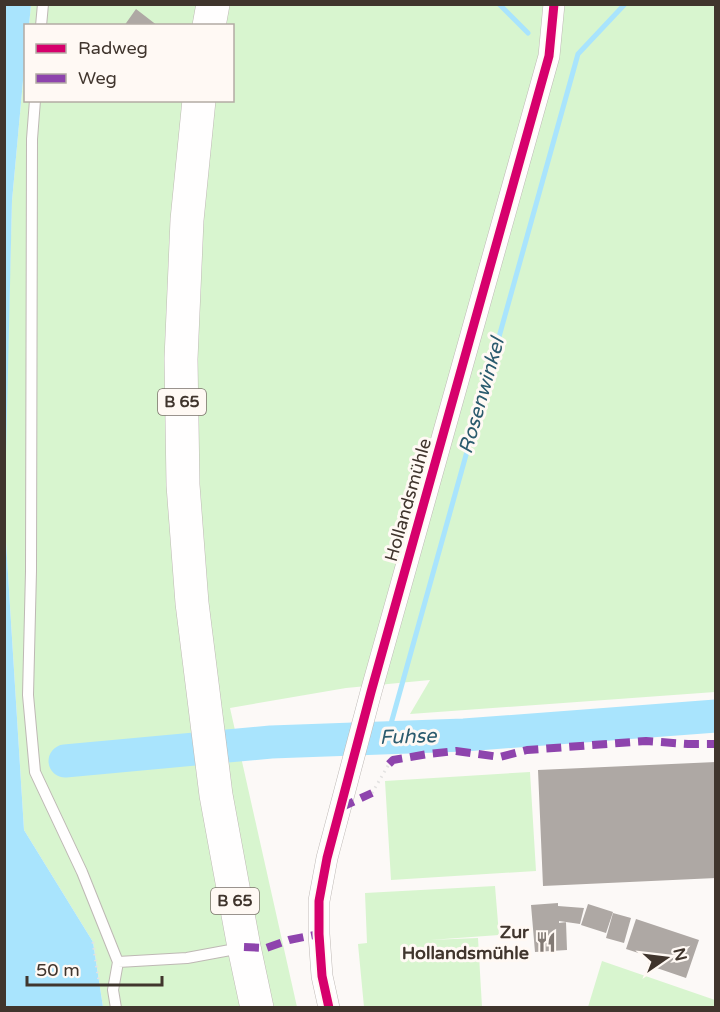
<svg xmlns="http://www.w3.org/2000/svg" width="720" height="1012" font-family="'Varela Round',sans-serif">
	<style>
		.green { fill: #d8f5cf }
		.water { fill: #a9e4fd }
		.lines { fill: none; stroke-linecap: round; stroke-linejoin: round }
		.stream { stroke: #a9e4fd; stroke-width: 5 }
		.river { stroke: #a9e4fd; stroke-width: 33 }
		.building { fill: #aea8a4 }
		.service-casing { stroke: #beb8b4; stroke-width: 12 }
		.minor-casing { stroke: #beb8b4; stroke-width: 22 }
		.primary-casing { stroke: #beb8b4; stroke-width: 34 }
		.path { stroke: #e3e2e1; stroke-width: 3; stroke-dasharray: 1.5 4.5; stroke-linecap: butt }
		.service { stroke: #fffefe; stroke-width: 10 }
		.minor { stroke: #fffefe; stroke-width: 21 }
		.primary { stroke: #fffefe; stroke-width: 33 }
		.quiet { stroke: #8e44ad; stroke-width: 8; stroke-dasharray: 15 8; stroke-linecap: butt }
		.cycleway-casing { stroke: #fff9f4; stroke-width: 13 }
		.cycleway { stroke: #d6006c; stroke-width: 9 }
		.labels { text-anchor: middle; dominant-baseline: central; stroke-width: 6; stroke-linejoin: round; paint-order: stroke }
		.shield { fill: #fff9f4; stroke: #797069; stroke-width: 1.5 }
		.shield-label { font-size: 16px; font-weight: bold; fill: #40352d }
		.street-label { font-size: 18px; fill: #40352d; stroke: #fff9f4 }
		.poi-label { font-size: 18px; font-weight: bold; fill: #40352d; stroke: #fff9f4; text-anchor: end }
		.water-label { font-size: 20px; font-style: italic; fill: #2b5b6e; stroke: #fff9f4 }
	</style>
	<rect width="100%" height="100%" fill="#fcf9f7"/>
	<path class="green" d="M31,5H715V692L410,714L430,680L346,688L230,708L297,1007H103L93,942L24,830L5,526L4,496L12,201L25,59L26,100H232V26L29,25Z
		M530,772L536,871L391,880L385,781Z
		M495,886L499,935L430,940L478,938L482,1007H364L358,944L367,943L365,893Z
		M602,961L715,1000V1007H588Z"/>
	<path class="water" d="M5,4L31,5L29,25L26,26L25,59L12,201L5,496Z
		M5,526L24,830L93,942L103,1007H5Z"/>
	<g class="lines">
		<path class="stream" d="M499,4L528,33
			M387,738L578,54L625,4"/>
		<path class="river" d="M65,761L271,742L464,735L716,716"/>
	</g>
	<path class="building" d="M136,9L158,26H124Z
		M716,762V878L543,886L538,770Z
		M558,903V906L584,908L580,924L559,921V923L566,922L567,950L535,952L531,905Z
		M588,904L613,912L606,933L581,925Z
		M613,913L631,918L624,943L606,938Z
		M636,919L699,940L686,978L648,965L651,957L626,949Z"/>
	<g class="lines">
		<g class="service-casing">
			<path id="service" d="M41,26L43,4
				M35,100L32,139L31,571L28,695L35,772L82,872L118,962L113,990L116,1008
				M118,962L187,958L241,948"/>
		</g>
		<g class="minor-casing">
			<path id="minor" d="M329,1008L322,976L319,934V901L327,858L371,692L549,56L554,4"/>
		</g>
		<g class="primary-casing">
			<path id="primary" d="M209,26L213,4
				M199,100L187,220L181,359L183,485L192,603L216,795L244,947L257,1008"/>
		</g>
		<path class="path" d="M372,793L389,764
			M93,942L99,982"/>
		<use href="#service" class="service"/>
		<use href="#minor" class="minor"/>
		<use href="#primary" class="primary"/>
		<path class="quiet" d="M389,764L393,760L428,754L456,751L500,757L527,750L646,741L688,744H716
			M340,808L372,793
			M244,947L266,948L289,940L319,934"/>
		<g class="cycleway-casing">
			<path id="cycleway" d="M329,1008L322,976L319,934V901L327,858L371,692L549,56L554,4"/>
		</g>
		<use href="#cycleway" class="cycleway"/>
	</g>
	<defs>
		<g id="restaurant-bare" transform="scale(1.62)"><path d="M-5-6h1v4h1v-4h1v4h1v-4h1v5L-1.5 .5V6h-2V.5L-5-1ZM5-6V6H3V1.5H1.5Q1.5-4 5-6Z" fill="#827a74" stroke="#fff9f4" stroke-width="2.5" paint-order="stroke"/></g>
	</defs>
	<g fill-rule="evenodd">
		<use href="#restaurant-bare" x="546" y="942"/>
	</g>
	<g class="labels">
		<g class="shield">
			<rect x="158" y="389" width="48" height="26" rx="4.5"/>
			<rect x="211" y="888" width="48" height="26" rx="4.5"/>
		</g>
		<g class="shield-label">
			<text x="182" y="402">B 65</text>
			<text x="235" y="901">B 65</text>
		</g>
		<g class="street-label">
			<text transform="translate(408 500) rotate(-74)">Hollandsmühle</text>
		</g>
		<g class="poi-label">
			<text x="529" y="932">Zur<tspan x="529" dy="21">Hollandsmühle</tspan></text>
		</g>
		<g class="water-label">
			<text transform="translate(482 396) rotate(-74)">Rosenwinkel</text>
			<text transform="translate(408 737) rotate(-2)">Fuhse</text>
		</g>
	</g>
	<rect width="720" height="1012" fill="none" stroke="#40352d" stroke-width="12"/>
	<rect x="24" y="24" width="210" height="78" fill="#fff9f4" stroke="#b3aba4" stroke-width="1.5"/>
	<rect x="36" y="44" width="30" height="9" fill="#d6006c" stroke="#b3aba4" stroke-width="1.5"/>
	<text x="78" y="54" font-size="18" fill="#40352d">Radweg</text>
	<rect x="36" y="74" width="30" height="9" fill="#8e44ad" stroke="#b3aba4" stroke-width="1.5"/>
	<text x="78" y="84" font-size="18" fill="#40352d">Weg</text>
	<g transform="translate(666 958) rotate(76)" stroke="#fff9f4" stroke-width="4.5" paint-order="stroke">
	<path d="M0-4.5L10 22L0 15L-10 22Z" fill="#40352d"/>
	<text y="-9" font-size="16" font-weight="bold" text-anchor="middle" fill="#40352d">N</text>
	</g>
	<path d="M27 976v9h135v-9" fill="none" stroke="#40352d" stroke-width="3"/>
	<text x="36" y="976" font-size="18" fill="#40352d" stroke="#fff9f4" stroke-width="4.5" paint-order="stroke">50 m</text>
</svg>
